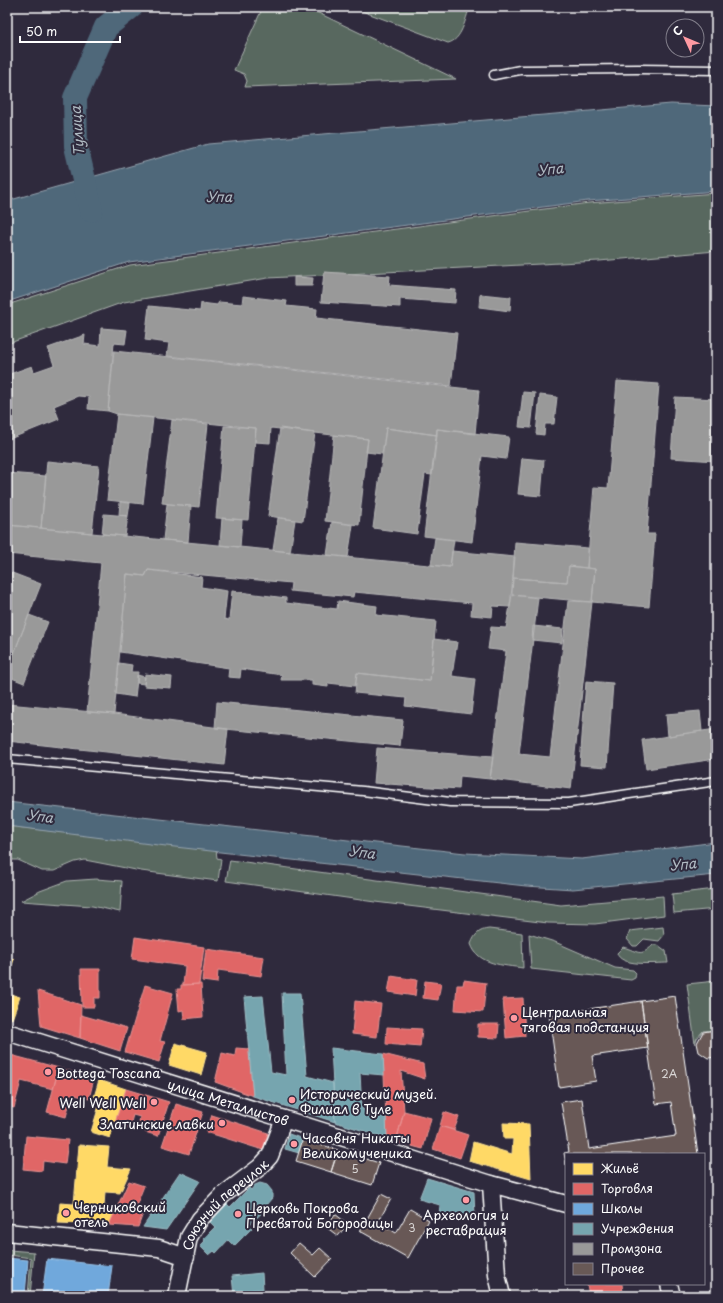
<svg xmlns="http://www.w3.org/2000/svg" width="723" height="1303" font-family="'Playpen Sans',sans-serif">
	<style>
		.green { fill: #59685f; stroke: #acb4af }
		.water { fill: #4f677a; stroke: #95a4af }
		.homes { fill: #ffd966; stroke: #ffe494 }
		.shops { fill: #e06666; stroke: #e99494 }
		.schools { fill: #6fa8dc; stroke: #9ac2e6 }
		.public { fill: #76a5af; stroke: #9fc0c7 }
		.industry { fill: #999; stroke: #b8b8b8 }
		.lines { fill: none; stroke-linecap: round; stroke-linejoin: round }
		.river { stroke: #4f677a; stroke-width: 24 }
		.building { fill: #685956; stroke: #fff }
		.lane-casing { stroke: #fff; stroke-width: 11 }
		.street-casing { stroke: #fff; stroke-width: 19 }
		.lane { stroke: #2f2a3d; stroke-width: 8 }
		.street { stroke: #2f2a3d; stroke-width: 16 }
		.poi-dot { fill: #ff9aa2; stroke: #2f2a3d; stroke-width: 1.5 }
		.labels { text-anchor: middle; dominant-baseline: central; stroke-width: 4; stroke-linejoin: round; paint-order: stroke }
		.number-label { font-size: 11px; fill: #d9d6d5 }
		.poi-label { font-size: 13px; fill: #fff; stroke: #2f2a3d; text-anchor: start }
		.street-label { font-size: 13px; fill: #fff; stroke: #2f2a3d }
		.water-label { font-size: 14px; font-style: italic; fill: #b0bbc3; stroke: #2f2a3d }
	</style>
	<rect width="100%" height="100%" fill="#2f2a3d"/>
	<filter id="ink" filterUnits="userSpaceOnUse"><feTurbulence type="fractalNoise" baseFrequency=".025" numOctaves="2"/><feDisplacementMap in="SourceGraphic" scale="8" xChannelSelector="R" yChannelSelector="G"/><feConvolveMatrix kernelMatrix="1 2 1 2 8 2 1 2 1" color-interpolation-filters="sRGB"/></filter>
	<g filter="url(#ink)">
		<path class="green" d="M263,7H306L456,79L245,87L247,81L244,74L234,70Z
			M351,7H470C465,19 462,40 448,43Z
			M716,193V251L599,261L268,278L124,302L7,344V305L130,265L589,203Z
			M7,826L216,850L217,858L221,859L218,881L141,871L85,860L75,862L54,871H42L18,860H7Z
			M230,860L561,905L663,896L664,915L595,924L548,923L375,902L226,881Z
			M96,879L122,881L120,912L92,906L21,901L40,891L67,881Z
			M716,889V909L674,913L672,894Z
			M663,927L664,935L659,941L644,939L637,946H633L627,939L630,931Z
			M489,929L522,933L523,968C503,965 478,965 471,944C475,934 479,930 489,929Z
			M529,934L555,942L615,968L633,970L636,973L635,978L631,980L531,969Z
			M653,945H658L666,951L668,963C655,963 620,967 617,953L623,947C638,951 640,958 653,945Z
			M716,981V1030L703,1031L697,1038L695,1044L687,984Z
			M9,1250L34,1252L30,1296H28L31,1258L9,1255Z"/>
		<path class="water" d="M671,104L716,106V191L588,201L129,262L7,302V201L208,144Z
			M7,802L465,853L582,859L716,842V875L573,889L526,886L166,846L7,826Z"/>
		<path class="homes" d="M7,958L14,959L7,981Z
			M7,993L20,997L12,1019L7,1017Z
			M175,1043L207,1052L201,1075L169,1065Z
			M99,1080L126,1089L110,1138L91,1132L101,1099L94,1097Z
			M503,1123L529,1124L531,1179L469,1161L473,1142L512,1154L513,1139H504Z
			M79,1145L109,1147L107,1167L131,1169L120,1193L105,1192L104,1206L117,1208L109,1225L58,1223L60,1203L74,1204Z"/>
		<path class="shops" d="M135,937L204,947L199,984L183,985L185,966L132,959Z
			M206,949L264,957L261,976L218,970L217,983L202,981Z
			M81,969H100V998H94V1007H82Z
			M391,976L417,980L415,996L388,992Z
			M464,980L486,983L483,1012L455,1010L457,985H463Z
			M425,981L441,983L438,1000L423,998Z
			M201,984L203,1017L184,1019L183,1010L179,1011L177,989H181V985Z
			M145,985L173,993L160,1041L165,1042L159,1062L125,1052Z
			M38,991L81,1005L80,1038L41,1026Z
			M523,998L525,1036L506,1038L503,999Z
			M355,1001L381,1004L377,1037L352,1034Z
			M81,1015L127,1028L120,1051L80,1038Z
			M478,1024H499L498,1038L478,1037Z
			M387,1027L422,1029L420,1047L386,1044Z
			M236,1048L249,1049L253,1096L215,1082L222,1053L235,1056Z
			M7,1054L59,1068L53,1089L21,1081L14,1108L7,1106Z
			M383,1054L423,1064L425,1079L401,1071L404,1111L396,1142L387,1138Z
			M59,1068L94,1078L89,1099L72,1094L66,1117L47,1112Z
			M126,1089L169,1102L158,1136L145,1132L147,1125L139,1122L140,1117L133,1115L129,1129L114,1125Z
			M176,1104L203,1112L189,1154L162,1146Z
			M404,1111L431,1118L423,1149L396,1142Z
			M444,1112L459,1117L454,1130L440,1126Z
			M212,1115L268,1133L263,1150L206,1132Z
			M440,1126L468,1135L460,1158L433,1149Z
			M26,1136L68,1140L65,1164L43,1161L42,1171L23,1169Z
			M129,1181L144,1186L136,1206L145,1208L138,1227L109,1225Z
			M587,1284H622L623,1293L628,1292V1296H589Z"/>
		<path class="schools" d="M7,1258L28,1260L25,1296H7Z
			M47,1259L112,1266L108,1296H42Z"/>
		<path class="public" d="M282,993H300L307,1076L333,1083L335,1122L253,1096L244,997L263,996L271,1072L286,1075Z
			M331,1048L383,1054L384,1075L360,1073L362,1109L386,1117L387,1138L335,1122Z
			M289,1134L303,1139L299,1153L285,1149Z
			M180,1172L200,1181L166,1230L143,1227Z
			M427,1178L474,1192L475,1218L439,1216L440,1205L419,1199Z
			M260,1183L267,1185L272,1191V1198L266,1205L268,1207L249,1225L252,1228L234,1246L228,1240L216,1253L214,1251L209,1255L200,1246L205,1241L203,1239L215,1227L210,1222L227,1204L230,1207L249,1188L251,1190L255,1185Z
			M262,1273L263,1289L244,1290L245,1296H234L232,1276Z"/>
		<path class="industry" d="M324,272L390,276L389,285L456,290L455,303L400,299V307L321,302Z
			M294,277L313,278L312,286H294Z
			M480,294L511,297L510,311L479,307Z
			M243,296L287,301L286,306L317,309L316,318L457,333L451,386L167,356L169,343L145,340L149,306L200,311L201,303L217,305L219,302L242,304Z
			M101,328L127,330L125,344L114,343L108,411L88,409L89,397L78,396L54,406L59,419L7,440V375L32,366L34,372L54,365L48,348L85,335L84,344L100,346Z
			M114,351L479,390L475,434L437,429V435L386,428L382,454L366,452L368,439L271,428L270,443L255,442L256,428L117,414L108,411Z
			M617,381L659,384L647,534H655L649,607L592,602L595,569L587,568L594,487L608,488Z
			M523,392L535,393L531,428L519,427Z
			M540,395L557,397L554,424H545L544,435L536,434Z
			M675,397L716,399V461L671,458Z
			M117,414L153,418L143,504L107,500Z
			M172,420L208,424L199,507L162,503Z
			M224,426L256,428L248,520L216,518Z
			M280,428L315,433L303,521L268,516Z
			M386,428L437,435L432,475L425,474L417,534L373,528Z
			M437,429L509,437L506,459L482,456L472,542L424,536Z
			M334,435L368,439L359,525L325,521Z
			M522,458L544,460L541,496L518,494Z
			M47,461L99,466L92,533L41,528Z
			M7,473L46,476L41,528L7,525Z
			M120,502L130,503L128,516L119,515Z
			M167,504L191,506L188,542L163,540Z
			M104,514L128,516L125,536L102,534Z
			M222,518L242,520L240,547L220,545Z
			M278,518L295,520L290,552L273,550Z
			M332,522L353,525L348,557L327,555Z
			M7,525L450,567L452,551L515,557L510,607L493,606L492,617L471,615L472,603L354,592L353,597L290,591L291,583L148,570L145,576L127,574L114,714L87,712L101,563L7,554Z
			M435,538L454,540L450,567L431,565Z
			M515,542L588,548L587,568L569,566L567,582L513,578Z
			M569,566L595,569L592,602L512,595L513,578L567,582Z
			M148,570L202,577L201,587L227,591L224,619L229,620L232,591L286,598V603L337,609L338,601L377,606L376,615L436,621L430,681L357,673L355,686L328,683V687L312,685V680H281L282,675L241,669L240,678L228,677L229,668L120,652L127,574L145,576Z
			M7,571L41,584L7,671Z
			M512,595L538,598L519,754L550,757L568,601L592,602L571,789L490,779L506,651L488,649L491,627L506,628Z
			M29,615L48,622L24,683L7,676V671Z
			M533,626L563,629L562,643L532,640Z
			M434,639L457,642L452,676L475,679L471,714L405,706L406,698L355,693L357,673L430,681Z
			M119,663L132,665L131,672H138L135,697L116,694Z
			M145,674L172,677L171,688L144,686Z
			M137,675L145,677L144,684L137,683Z
			M586,681L613,683L607,767L580,765Z
			M217,702L403,720L400,746L215,728Z
			M7,704L114,714L228,729L224,765L7,741Z
			M700,711L702,731L668,736L666,714Z
			M716,729V759L646,769L642,740Z
			M377,748L493,757L490,779L460,776L459,789L374,783Z"/>
		<g class="lines">
			<path class="river" d="M91,210L76,146L75,98L106,27L131,7"/>
		</g>
		<path class="building" d="M675,996L698,1154H566V1165L564,1153L569,1152L561,1102L582,1099L589,1149L676,1136L671,1102L656,1104L641,1001Z
			M641,1001L648,1048L592,1056L596,1081L559,1087L549,1015Z
			M715,1030L716,1031V1057L708,1058L699,1052L697,1043L703,1032Z
			M303,1139L338,1150L331,1172L296,1161Z
			M338,1150L379,1163L372,1185L331,1172Z
			M381,1194L391,1199L378,1222L396,1233L410,1209L429,1220L408,1258L360,1231Z
			M335,1214L348,1224L338,1236L326,1227Z
			M299,1243L313,1255L320,1248L332,1259L315,1277L290,1253Z"/>
		<g class="lines">
			<g class="lane-casing">
				<path id="lane" d="M494,75L520,70L638,69L716,70
					M7,759L363,791L450,802L569,803L716,781"/>
			</g>
			<g class="street-casing">
				<g id="street">
					<path id="s1" d="M7,1032L491,1184L566,1204"/>
					<path d="M491,1184L497,1275L502,1296"/>
					<path d="M7,1232L159,1248L186,1257"/>
					<path d="M669,1284L672,1296"/>
					<path id="s2" d="M177,1296L189,1237L200,1219L223,1195L260,1167L270,1156L284,1119"/>
				</g>
			</g>
			<use href="#lane" class="lane"/>
			<use href="#street" class="street"/>
		</g>
	</g>
	<g class="poi-dot">
		<circle cx="514" cy="1018" r="4"/>
		<circle cx="48" cy="1072" r="4"/>
		<circle cx="292" cy="1100" r="4"/>
		<circle cx="154" cy="1102" r="4"/>
		<circle cx="222" cy="1123" r="4"/>
		<circle cx="294" cy="1144" r="4"/>
		<circle cx="466" cy="1200" r="4"/>
		<circle cx="66" cy="1213" r="4"/>
		<circle cx="238" cy="1214" r="4"/>
	</g>
	<g class="labels">
		<g class="number-label">
			<text x="669" y="1073">2А</text>
			<text x="355" y="1168">5</text>
			<text x="412" y="1227">3</text>
		</g>
		<g class="poi-label">
			<text x="522" y="1011">Центральная<tspan x="522" dy="15">тяговая подстанция</tspan></text>
			<text x="56" y="1072">Bottega Toscana</text>
			<text x="300" y="1093">Исторический музей.<tspan x="300" dy="15">Филиал в Туле</tspan></text>
			<text x="146" y="1102" text-anchor="end">Well Well Well</text>
			<text x="214" y="1123" text-anchor="end">Златинские лавки</text>
			<text x="302" y="1137">Часовня Никиты<tspan x="302" dy="15">Великомученика</tspan></text>
			<text x="74" y="1206">Черниковский<tspan x="74" dy="15">отель</tspan></text>
			<text x="246" y="1207">Церковь Покрова<tspan x="246" dy="15">Пресвятой Богородицы</tspan></text>
			<text x="466" y="1214" text-anchor="middle">Археология и<tspan x="466" dy="15">реставрация</tspan></text>
		</g>
		<g class="street-label">
			<text stroke="none"><textPath href="#s1" startOffset="232">улица Металлистов</textPath></text>
			<text stroke="none"><textPath href="#s2" startOffset="108">Союзный переулок</textPath></text>
		</g>
		<g class="water-label">
			<text transform="translate(77 131) rotate(-94)">Тулица</text>
			<text transform="translate(550 169) rotate(-7)">Упа</text>
			<text x="219" y="196">Упа</text>
			<text transform="translate(40 816) rotate(7)">Упа</text>
			<text transform="translate(362 852) rotate(7)">Упа</text>
			<text transform="translate(683 864) rotate(-6)">Упа</text>
		</g>
	</g>
	<rect width="723" height="1303" fill="none" stroke="#2f2a3d" stroke-width="24"/>
	<rect x="12" y="12" width="699" height="1279" fill="none" stroke="#fff" stroke-width="1.5" filter="url(#ink)"/>
	<rect x="565" y="1153" width="140" height="132" fill="#2f2a3d" stroke="#827f8b"/>
	<rect x="573" y="1163" width="20" height="12" fill="#ffd966" stroke="#827f8b"/>
	<text x="601" y="1173" font-size="12" fill="#ffffff">Жильё</text>
	<rect x="573" y="1183" width="20" height="12" fill="#e06666" stroke="#827f8b"/>
	<text x="601" y="1193" font-size="12" fill="#ffffff">Торговля</text>
	<rect x="573" y="1203" width="20" height="12" fill="#6fa8dc" stroke="#827f8b"/>
	<text x="601" y="1213" font-size="12" fill="#ffffff">Школы</text>
	<rect x="573" y="1223" width="20" height="12" fill="#76a5af" stroke="#827f8b"/>
	<text x="601" y="1233" font-size="12" fill="#ffffff">Учреждения</text>
	<rect x="573" y="1243" width="20" height="12" fill="#999999" stroke="#827f8b"/>
	<text x="601" y="1253" font-size="12" fill="#ffffff">Промзона</text>
	<rect x="573" y="1263" width="20" height="12" fill="#685956" stroke="#827f8b"/>
	<text x="601" y="1273" font-size="12" fill="#ffffff">Прочее</text>
	<g transform="translate(685 38) rotate(314)"><circle r="19" fill="#2f2a3d" stroke="#827f8b"/>
	<path d="M0-3L7 15L0 10L-7 15Z" fill="#ff9aa2"/>
	<text y="-6" font-size="11" font-weight="bold" text-anchor="middle" fill="#ffffff">С</text>
	</g>
	<path d="M20 36v6h100v-6" fill="none" stroke="#ffffff" stroke-width="2"/>
	<text x="26" y="36" font-size="12" fill="#ffffff" stroke="#2f2a3d" stroke-width="3" paint-order="stroke">50 m</text>
</svg>
